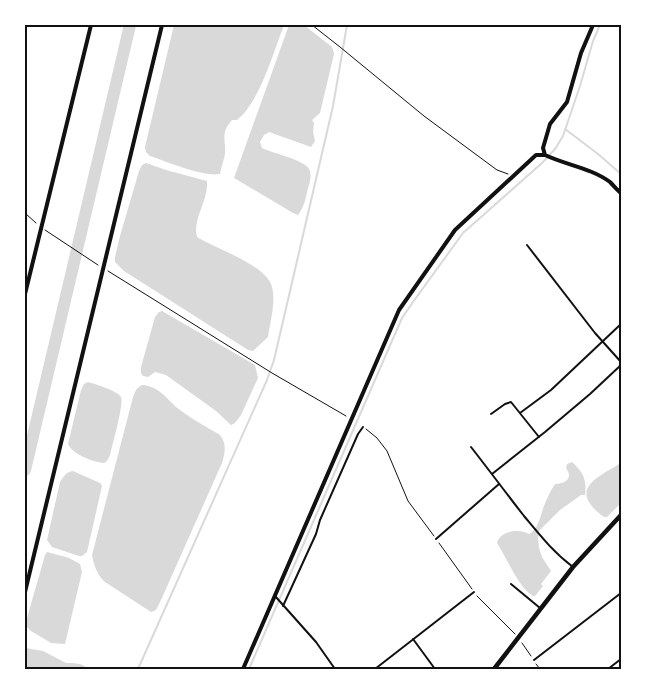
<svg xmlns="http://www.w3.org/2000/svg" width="646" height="694" font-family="Arial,sans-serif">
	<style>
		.water { fill: #d9d9d9 }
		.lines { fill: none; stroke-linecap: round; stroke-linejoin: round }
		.stream { stroke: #d9d9d9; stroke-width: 2 }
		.river { stroke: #d9d9d9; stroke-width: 12 }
		.path { stroke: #111; stroke-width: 1 }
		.service { stroke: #111; stroke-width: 2 }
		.minor { stroke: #111; stroke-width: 4 }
		.tertiary { stroke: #111; stroke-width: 4.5 }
		.neatline { fill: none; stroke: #111; stroke-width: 2 }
	</style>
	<rect width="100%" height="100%" fill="#fff"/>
	<path class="water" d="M174,25H284C274,51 264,86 248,108C245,113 241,116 237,120H232C220,134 226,138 225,154C224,160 221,167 220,174C203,177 168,162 150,156L146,152L145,147Z
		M289,25H304L332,47L333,50L334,54L320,113L312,120L314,123L313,132L315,141L311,147L269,132L264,135L260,142L262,148C272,153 305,160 309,169C312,175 310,182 308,188C306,198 304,207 298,215L293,213L234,178Z
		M146,163L166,170L207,181C207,185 207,189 206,193C203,208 193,222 197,237C216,249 267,265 272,287C276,303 270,322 268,337L253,351L248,350L124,271L115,262V257L120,236L139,171L142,165Z
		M162,311L255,365L258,378L241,415L235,423L231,425L216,411L166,375L155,372L148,377L143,376L141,373V367L155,317L159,312Z
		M88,382C95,384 118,391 121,397C124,404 112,446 110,455L107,461L104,463C93,462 72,454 68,444L81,390L84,384Z
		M142,385C160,386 168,401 180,410C193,420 207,427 220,435C227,444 225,452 222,463L161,600L156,610L151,612L105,582C97,575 94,565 92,555L133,397C135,392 136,388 142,385Z
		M572,462C583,472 587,479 585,495H581L560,510L539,531L538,538L539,548L542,557L551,571L541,584L543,586L535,596H533C518,587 507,558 497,543C500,531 519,528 529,534C539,529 540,516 544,506C547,499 550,491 555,484C560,484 569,482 569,475C569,472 567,470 566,468L567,464Z
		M621,463V503L607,517H604C567,490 596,478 621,463Z
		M73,471L100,483L102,486L87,552L82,556H79L52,547L47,540L60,482C64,476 66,472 73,471Z
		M47,552L69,558L80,564L82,572L65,644L51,643L31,631L25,625L45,555Z
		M26,648L43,651L66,663H73L80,664L90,669H25V649Z"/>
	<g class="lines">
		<path class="stream" d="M565,129L598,154L621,174
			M138,669L267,380L274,360L333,106L347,25
			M249,669L402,318L413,302L463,233L542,163L555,149L563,136L580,86L593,41L600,25"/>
		<path class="river" d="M25,470L130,25"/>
		<path class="path" d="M312,25L340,47L424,116L497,170L508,174
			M25,213L36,223
			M45,230L98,265
			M108,271L272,373L346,416
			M366,429L377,438L387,451L408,501L434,536
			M439,543L472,589
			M477,596L515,634
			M522,643L531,656
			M536,664L540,669"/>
		<path class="service" d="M527,245L595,333L621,362
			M520,413L551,390L621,324
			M491,414L505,404L511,402L539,437
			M471,447C489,470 506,493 524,516C539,534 553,552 573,567
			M492,474L545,432L590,394L621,365
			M436,539L499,484
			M511,584L540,608
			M275,596L316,642L335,669
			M283,606L316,534L320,520L358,434L363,427
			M413,639L435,669
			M534,660L621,593
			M375,669L474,592
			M608,669L621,659"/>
		<path class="minor" d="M593,25L581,53L567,102L550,124L543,148L545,155C566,165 591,168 610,182C614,186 617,190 621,193
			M25,294L91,25
			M25,592L162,25
			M243,669L399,310L455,230L536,155H545"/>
		<path class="tertiary" d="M494,669L573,567L621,515"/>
	</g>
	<rect width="646" height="694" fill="none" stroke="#ffffff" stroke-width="52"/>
	<rect x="26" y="26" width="594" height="642" class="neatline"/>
</svg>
